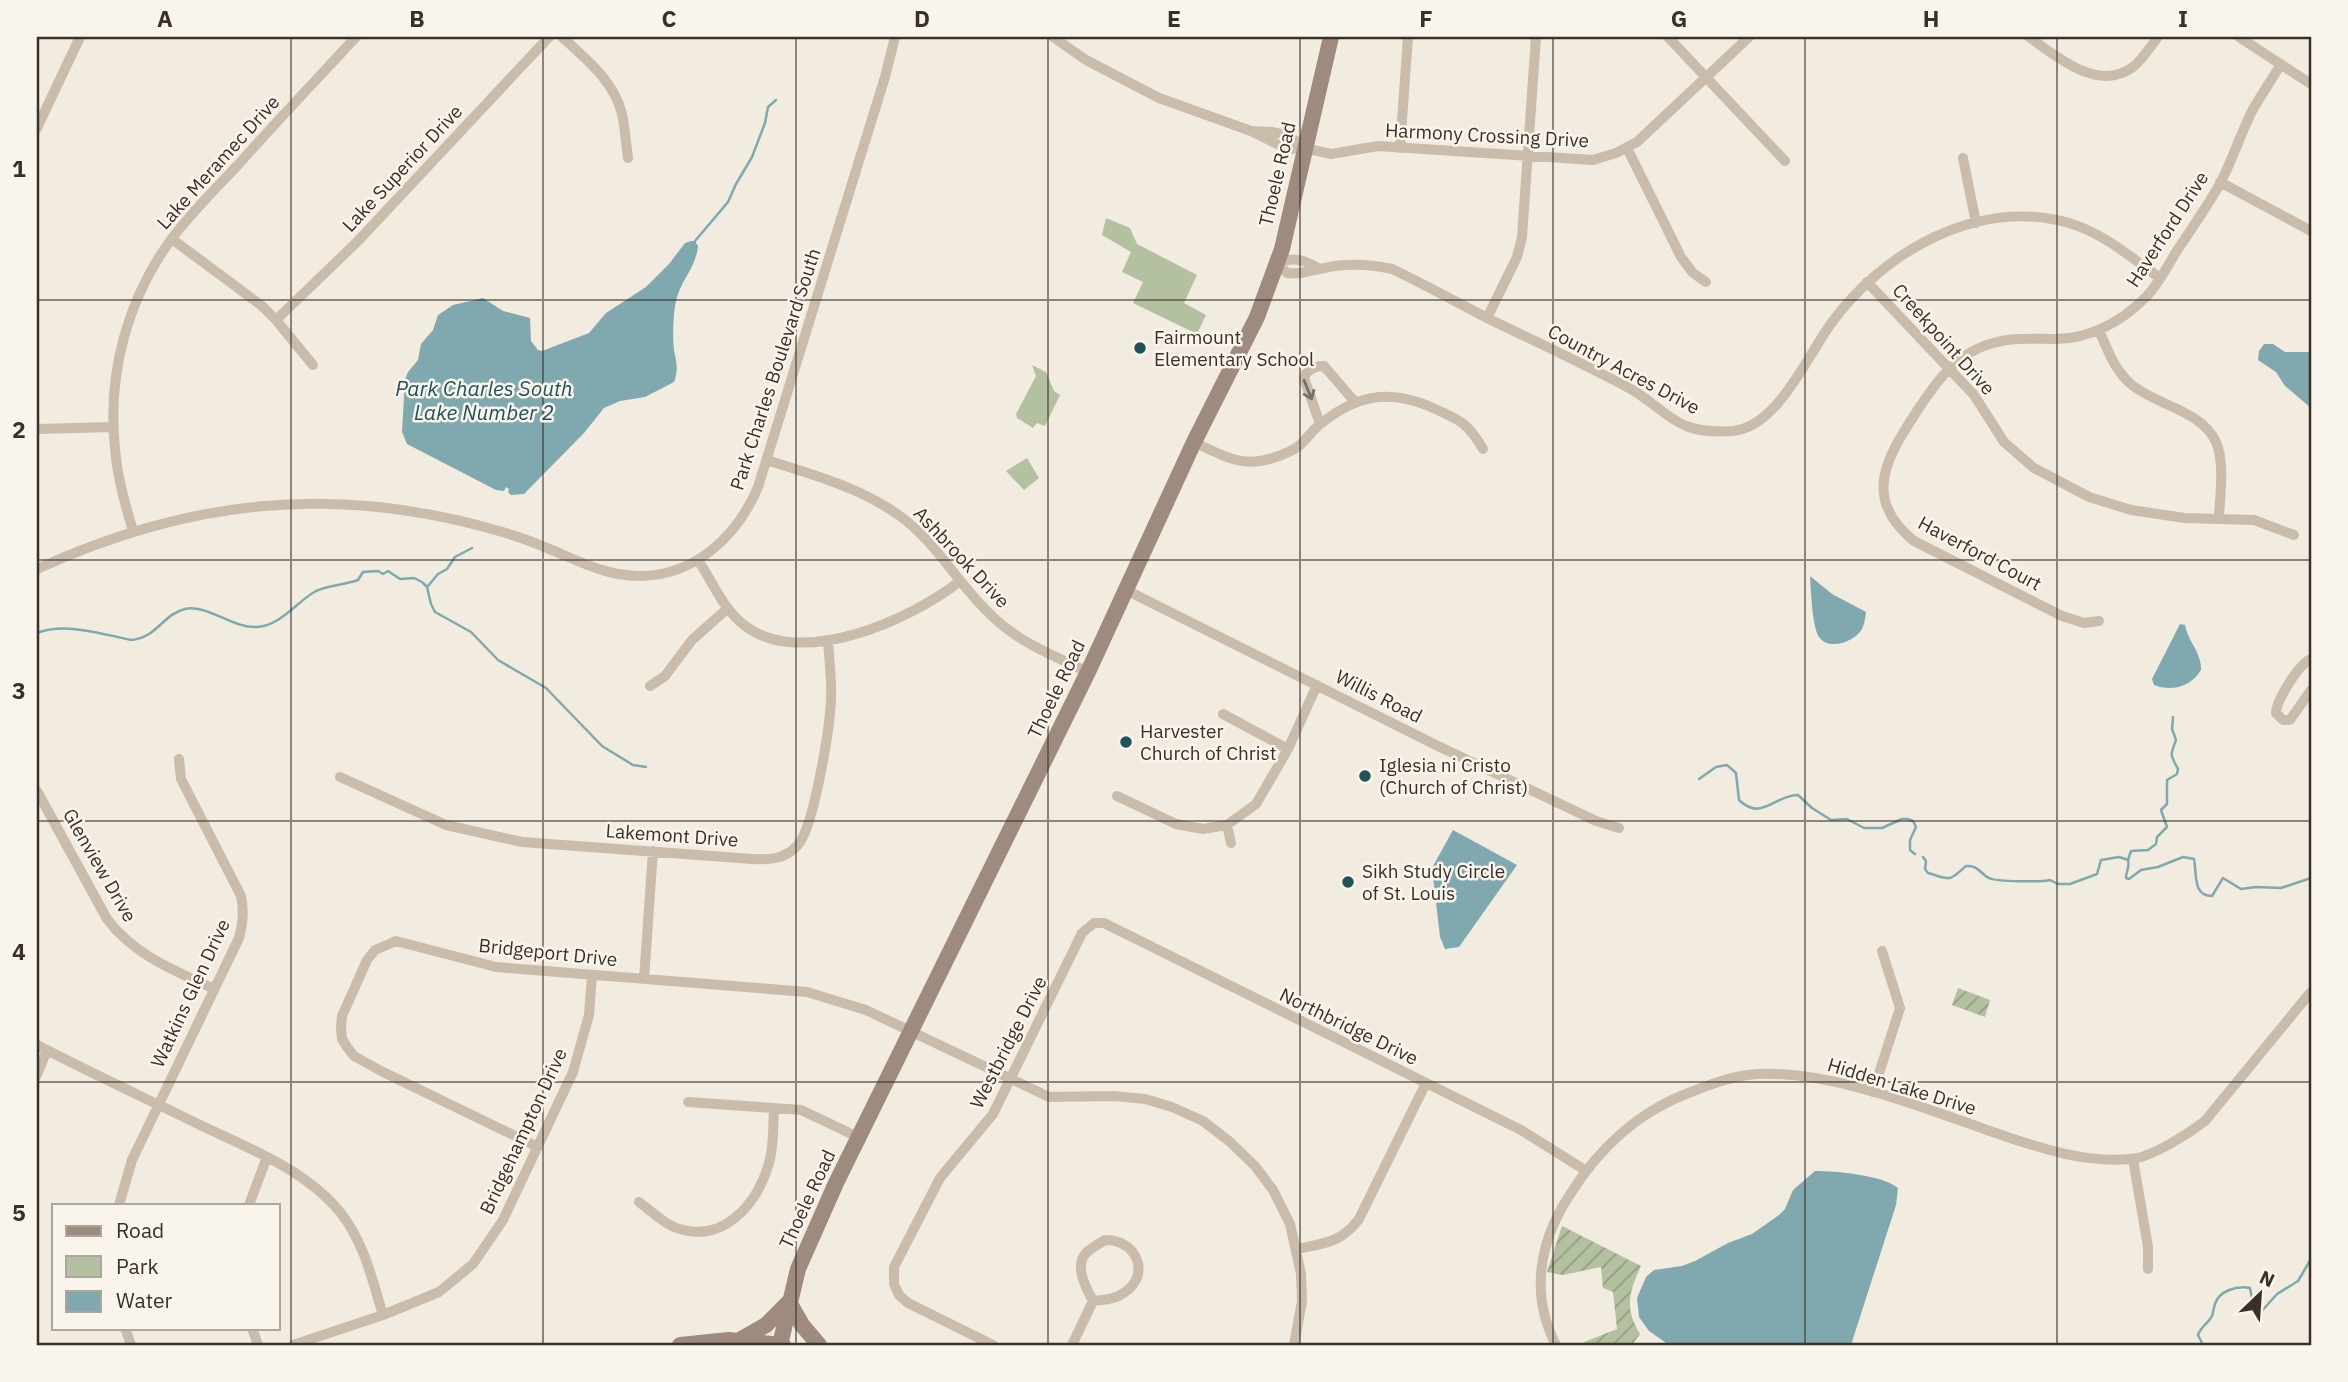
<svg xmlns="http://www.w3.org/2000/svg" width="2348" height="1382" font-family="'IBM Plex Sans',sans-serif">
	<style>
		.park { fill: #b3c1a0 }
		.garden { fill: url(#garden-furrows) }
		.water { fill: #7fa9af }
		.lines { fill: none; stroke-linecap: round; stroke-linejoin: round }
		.stream { stroke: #7fa9af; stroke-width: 2.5 }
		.street { stroke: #cabcab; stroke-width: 10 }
		.secondary { stroke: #9e8b7d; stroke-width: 16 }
		.oneway { stroke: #7a6f64 }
		.grid { fill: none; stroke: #39302a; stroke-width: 2; stroke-opacity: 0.55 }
		.poi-dot { fill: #215159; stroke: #faf5ec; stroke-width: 2.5 }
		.labels { text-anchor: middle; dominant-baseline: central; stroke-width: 5; stroke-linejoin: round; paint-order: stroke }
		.street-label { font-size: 19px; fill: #39302a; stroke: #faf5ec }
		.poi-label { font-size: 19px; fill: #39302a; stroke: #faf5ec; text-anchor: start }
		.water-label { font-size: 21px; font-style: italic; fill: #215159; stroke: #faf5ec }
		.neatline { fill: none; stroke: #39302a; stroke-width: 2.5 }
		.grid-label { font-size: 23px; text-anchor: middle; font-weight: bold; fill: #39302a }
	</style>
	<defs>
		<pattern id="garden-furrows" width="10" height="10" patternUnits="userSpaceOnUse" patternTransform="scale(1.75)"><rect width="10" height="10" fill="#b3c1a0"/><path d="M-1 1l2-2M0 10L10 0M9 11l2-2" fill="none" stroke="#939d83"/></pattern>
	</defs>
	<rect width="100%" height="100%" fill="#f2ebe0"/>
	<path class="park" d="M1106,218L1130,228L1137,244L1197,275L1184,303L1206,315L1197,334L1133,303L1143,282L1122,272L1131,252L1102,235Z
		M1032,365L1046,372L1054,391L1060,395L1045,426L1037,423L1033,428L1017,418L1016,414L1036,376Z
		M1027,458L1039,478L1024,490L1006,471Z"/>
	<path class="garden" d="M1958,988L1990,1000L1985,1017L1952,1005Z
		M1562,1226L1641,1266C1629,1292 1624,1308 1640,1334L1632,1345H1577L1617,1329L1613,1292L1603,1288L1601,1267L1563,1275L1547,1272Z"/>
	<path class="water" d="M691,241H695L698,246C696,268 680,281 676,301C673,313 672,344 675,355C677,366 678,371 674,382L645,397L620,401L604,408L584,433L524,494L511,495L508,492L509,489L506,487L504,491L496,490L407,444L402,432L405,380L408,372L418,360L421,344L433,330L438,315L453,305L483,298L503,311L530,318L531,341L538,350L542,351L589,333L606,313L646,287L669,264L685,243Z
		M2264,344H2273L2285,352H2311V408L2285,386L2276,372L2258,360L2259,351Z
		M1810,576L1832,594L1866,612C1865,620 1864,628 1859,633C1850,643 1828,650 1819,637C1812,626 1811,590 1810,576Z
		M2180,624L2185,625C2188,642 2202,653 2201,670C2191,687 2171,692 2154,685L2152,679Z
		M1453,830L1517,865L1459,947L1445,949L1440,937L1432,868Z
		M1815,1171C1836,1171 1882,1175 1898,1188L1896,1205L1851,1345H1669L1649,1331L1639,1317L1637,1298L1646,1277L1654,1270L1682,1266L1695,1261L1728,1243L1752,1234L1779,1215L1785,1209L1793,1190Z"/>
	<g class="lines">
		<path class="stream" d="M695,241L728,202L736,184L752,157L765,123L768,107L776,100
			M428,586L438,574L447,569L455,557L472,548
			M37,633C65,622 102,634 131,640C157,638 163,614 185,609C207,604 234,629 257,627C282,625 296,602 316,591C330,585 344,585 358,580L363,572L378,571L383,574L388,571L400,579L414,578L422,582L427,587L431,604L435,612L471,632L498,660L546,688L602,746L633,765L646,767
			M1699,779L1716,767L1727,765L1736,773L1739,800C1762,822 1774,795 1798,795L1812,808L1831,820L1847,819L1864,828H1882L1902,819H1907L1913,821L1916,827L1910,840V850L1915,854
			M1923,857L1926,861L1925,869L1928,873C1952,880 1948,882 1966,866C1979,865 1980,874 1989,878C1996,882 2044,882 2050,880L2058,884H2070L2097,874L2101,860L2119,857L2128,860C2130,867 2126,871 2126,878L2129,879L2141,870L2158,867L2183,857L2194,859C2197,872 2192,896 2212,896L2223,878L2241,889L2256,887L2281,888L2311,878
			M2128,860L2131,851L2148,850L2156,844L2157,837L2167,827L2161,810L2167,804V780L2177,774L2178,769C2170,754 2170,756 2176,740L2172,729L2173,717
			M2203,1345L2198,1335C2201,1326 2208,1324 2212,1316C2213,1314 2214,1306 2215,1304C2219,1291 2237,1285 2250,1288L2253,1305L2261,1312L2277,1294L2298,1281L2311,1259"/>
		<path class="street" d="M562,37C586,59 614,81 622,114C625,128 626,144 628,158
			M1053,37L1086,60L1159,98L1251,131L1287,149L1304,148
			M1668,37L1785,161
			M2029,37C2056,56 2098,93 2133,67C2143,59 2150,47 2158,37
			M2239,37L2311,84
			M37,128L80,37
			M1251,131L1273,132L1290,136L1304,148L1331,154L1378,146L1593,160L1616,153L1637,142L1749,37
			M1400,148L1408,37
			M1627,148L1681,257L1693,273L1706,282
			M1963,158L1976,223
			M2220,182L2311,231
			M172,239L262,306L276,320L313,365
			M1320,269C1304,260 1295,256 1277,263L1287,273C1300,274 1307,272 1320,269C1343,263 1369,264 1392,269C1426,285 1458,303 1491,320C1537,342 1584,364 1629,388C1650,399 1665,417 1686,426C1702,432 1717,432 1733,431C1777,427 1807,357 1830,325C1882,252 1978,197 2069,223C2103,233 2132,258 2160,278
			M1867,282L1974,395L2004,442L2034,468L2089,497L2131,510L2185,518L2254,520L2294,535
			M1487,318L1517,257L1522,237L1536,37
			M276,320L357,242L549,37
			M2099,330C2108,351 2115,371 2132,385C2158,406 2201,410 2216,442C2225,463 2220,495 2219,517
			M1320,424L1304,378C1307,369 1315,366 1324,366L1355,402
			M37,429L113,427
			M1194,442C1215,452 1237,465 1260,461C1272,459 1290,453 1300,445C1306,440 1311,432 1318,426C1354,396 1387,388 1431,407C1459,420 1467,421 1483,449
			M767,460C813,475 860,487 900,516C937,543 958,584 991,615C1018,642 1054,656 1088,672
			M133,531C125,504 117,476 115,448C107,373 128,297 173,237C192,212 215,189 237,166C276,122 316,80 356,37
			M698,560C712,581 723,609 744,625C801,670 912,619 960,581
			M37,569C188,500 331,484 492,529C510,534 529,540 547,548C579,561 607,577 643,576C697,574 738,535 758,487L885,77L895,37
			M1126,590L1438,746L1596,821L1619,828
			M2099,621L2084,623L2062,616L1914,541C1861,498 1887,457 1917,411C1933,387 1951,360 1979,348C2006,336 2029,339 2057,339C2092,338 2122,321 2146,297C2159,284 2168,265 2178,249C2193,227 2208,205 2221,182C2233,158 2241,133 2253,109C2262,94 2272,79 2281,64
			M2311,659C2300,662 2276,701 2276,713L2283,720H2290L2311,690
			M650,686L665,676L692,640L728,608
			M1223,714L1288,749
			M340,777L446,825L522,842L752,859C769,860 785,859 797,846C814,829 830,726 831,699C832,679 829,659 828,640
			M37,791L107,919C134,955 174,970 214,989
			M1117,796L1176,824L1203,829L1227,825L1256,804L1288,749L1317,685
			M1227,825L1231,843
			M644,979L653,851
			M37,1045C89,1072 143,1097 196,1123C245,1147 304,1168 340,1212C364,1242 372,1279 383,1315
			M37,1075L47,1050
			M1873,1092L1900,1008L1882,951
			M688,1102L801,1110L858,1137
			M538,1147L381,1071L354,1056L347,1047L342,1039L341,1028L342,1016L367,960L375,950L396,941L496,967L807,992L866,1010L1049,1097L1113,1096L1145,1099L1172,1107L1203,1121L1229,1141L1255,1166L1273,1190L1290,1224L1301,1274L1302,1301L1294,1345
			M2133,1159L2148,1247V1269
			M639,1202C650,1210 662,1222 674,1227C722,1246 757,1205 769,1163C774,1146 773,1126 774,1109
			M119,1205L132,1160L239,938C243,922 244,911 241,896L181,779L179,759
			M249,1205L267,1157
			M1105,1240C1135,1239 1152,1273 1125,1292C1116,1299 1104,1300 1093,1301C1086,1288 1074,1266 1086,1253C1091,1248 1099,1244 1105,1240Z
			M1297,1249C1325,1243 1341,1243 1359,1219L1426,1083
			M125,1328L131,1345
			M252,1328L258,1345
			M293,1345L383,1315L439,1292L473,1264L503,1220L573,1072L589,1015L592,975
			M993,1345L908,1303L899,1295L894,1284V1267L940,1178L993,1114L1082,933L1094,923H1104L1521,1130L1585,1170
			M1072,1345L1093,1301
			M1556,1345C1530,1295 1539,1242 1569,1196C1598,1149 1639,1111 1691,1092C1709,1085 1727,1078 1747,1075C1826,1066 1931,1111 2007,1137C2047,1150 2087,1163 2130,1159C2151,1158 2188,1134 2205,1121L2310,993"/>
		<path class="secondary" d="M789,1302L802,1325L819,1345
			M740,1340L766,1325L789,1302
			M680,1345L729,1340L783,1345
			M780,1345L798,1269L836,1183L1088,672L1194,442L1257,317L1282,249L1331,37"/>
	</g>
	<defs><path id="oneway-shaft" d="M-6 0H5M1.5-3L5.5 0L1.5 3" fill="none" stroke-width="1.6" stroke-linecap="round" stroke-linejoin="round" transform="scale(1.75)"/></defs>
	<use class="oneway" href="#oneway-shaft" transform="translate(1308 390) rotate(68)"/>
	<path class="grid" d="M291,37V1345M543,37V1345M796,37V1345M1048,37V1345M1300,37V1345M1553,37V1345M1805,37V1345M2057,37V1345M37,300H2311M37,560H2311M37,821H2311M37,1082H2311"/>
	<g class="poi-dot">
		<circle cx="1140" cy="348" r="7"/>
		<circle cx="1126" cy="742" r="7"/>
		<circle cx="1365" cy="776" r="7"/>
		<circle cx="1348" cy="882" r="7"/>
	</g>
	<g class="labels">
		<g class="street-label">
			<text transform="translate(1487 135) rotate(3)">Harmony Crossing Drive</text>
			<text transform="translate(218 162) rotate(-48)">Lake Meramec Drive</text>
			<text transform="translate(402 168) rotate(-47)">Lake Superior Drive</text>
			<text transform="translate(1277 174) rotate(-77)">Thoele Road</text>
			<text transform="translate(2167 229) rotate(-57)">Haverford Drive</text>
			<text transform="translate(1944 339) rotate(48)">Creekpoint Drive</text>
			<text transform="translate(775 369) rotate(-72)">Park Charles Boulevard South</text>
			<text transform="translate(1624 369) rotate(28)">Country Acres Drive</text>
			<text transform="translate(1980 553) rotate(28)">Haverford Court</text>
			<text transform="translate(962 557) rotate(47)">Ashbrook Drive</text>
			<text transform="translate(1056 689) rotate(-64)">Thoele Road</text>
			<text transform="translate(1379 696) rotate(27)">Willis Road</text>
			<text transform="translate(672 835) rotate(4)">Lakemont Drive</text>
			<text transform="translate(100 865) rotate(60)">Glenview Drive</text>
			<text transform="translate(548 952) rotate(6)">Bridgeport Drive</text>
			<text transform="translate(190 993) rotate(-65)">Watkins Glen Drive</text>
			<text transform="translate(1349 1026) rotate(26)">Northbridge Drive</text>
			<text transform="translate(1008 1042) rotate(-63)">Westbridge Drive</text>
			<text transform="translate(1902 1086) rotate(17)">Hidden Lake Drive</text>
			<text transform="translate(523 1131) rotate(-65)">Bridgehampton Drive</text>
			<text transform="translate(807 1199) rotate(-65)">Thoele Road</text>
		</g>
		<g class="poi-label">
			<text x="1154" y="337">Fairmount<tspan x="1154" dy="22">Elementary School</tspan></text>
			<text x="1140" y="731">Harvester<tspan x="1140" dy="22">Church of Christ</tspan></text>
			<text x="1379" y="765">Iglesia ni Cristo<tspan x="1379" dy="22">(Church of Christ)</tspan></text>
			<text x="1362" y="871">Sikh Study Circle<tspan x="1362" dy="22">of St. Louis</tspan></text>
		</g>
		<g class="water-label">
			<text x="484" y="388">Park Charles South<tspan x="484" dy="24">Lake Number 2</tspan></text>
		</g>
	</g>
	<rect width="2348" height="1382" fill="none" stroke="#faf5ec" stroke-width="77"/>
	<rect x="52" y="1204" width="228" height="126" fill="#faf5ec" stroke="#ada69e" stroke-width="2"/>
	<rect x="66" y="1226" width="35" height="10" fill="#9e8b7d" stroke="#ada69e" stroke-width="2"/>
	<text x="116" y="1238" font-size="21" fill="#39302a">Road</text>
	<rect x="66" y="1256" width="35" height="21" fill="#b3c1a0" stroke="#ada69e" stroke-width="2"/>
	<text x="116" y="1274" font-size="21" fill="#39302a">Park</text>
	<rect x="66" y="1291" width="35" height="21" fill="#7fa9af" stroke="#ada69e" stroke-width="2"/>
	<text x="116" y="1308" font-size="21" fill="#39302a">Water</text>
	<g transform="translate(2260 1294) rotate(25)" stroke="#faf5ec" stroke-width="5" paint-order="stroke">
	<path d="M0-5L12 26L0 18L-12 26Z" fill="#39302a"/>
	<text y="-10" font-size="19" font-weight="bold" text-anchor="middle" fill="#39302a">N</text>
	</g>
	<rect x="38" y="38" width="2272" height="1306" class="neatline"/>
	<g class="grid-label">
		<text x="165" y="27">A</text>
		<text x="417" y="27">B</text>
		<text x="669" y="27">C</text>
		<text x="922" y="27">D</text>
		<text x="1174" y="27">E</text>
		<text x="1426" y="27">F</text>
		<text x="1679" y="27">G</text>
		<text x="1931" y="27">H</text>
		<text x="2183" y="27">I</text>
		<text x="19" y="177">1</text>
		<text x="19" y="438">2</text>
		<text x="19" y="699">3</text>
		<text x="19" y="960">4</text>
		<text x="19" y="1221">5</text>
	</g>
</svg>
